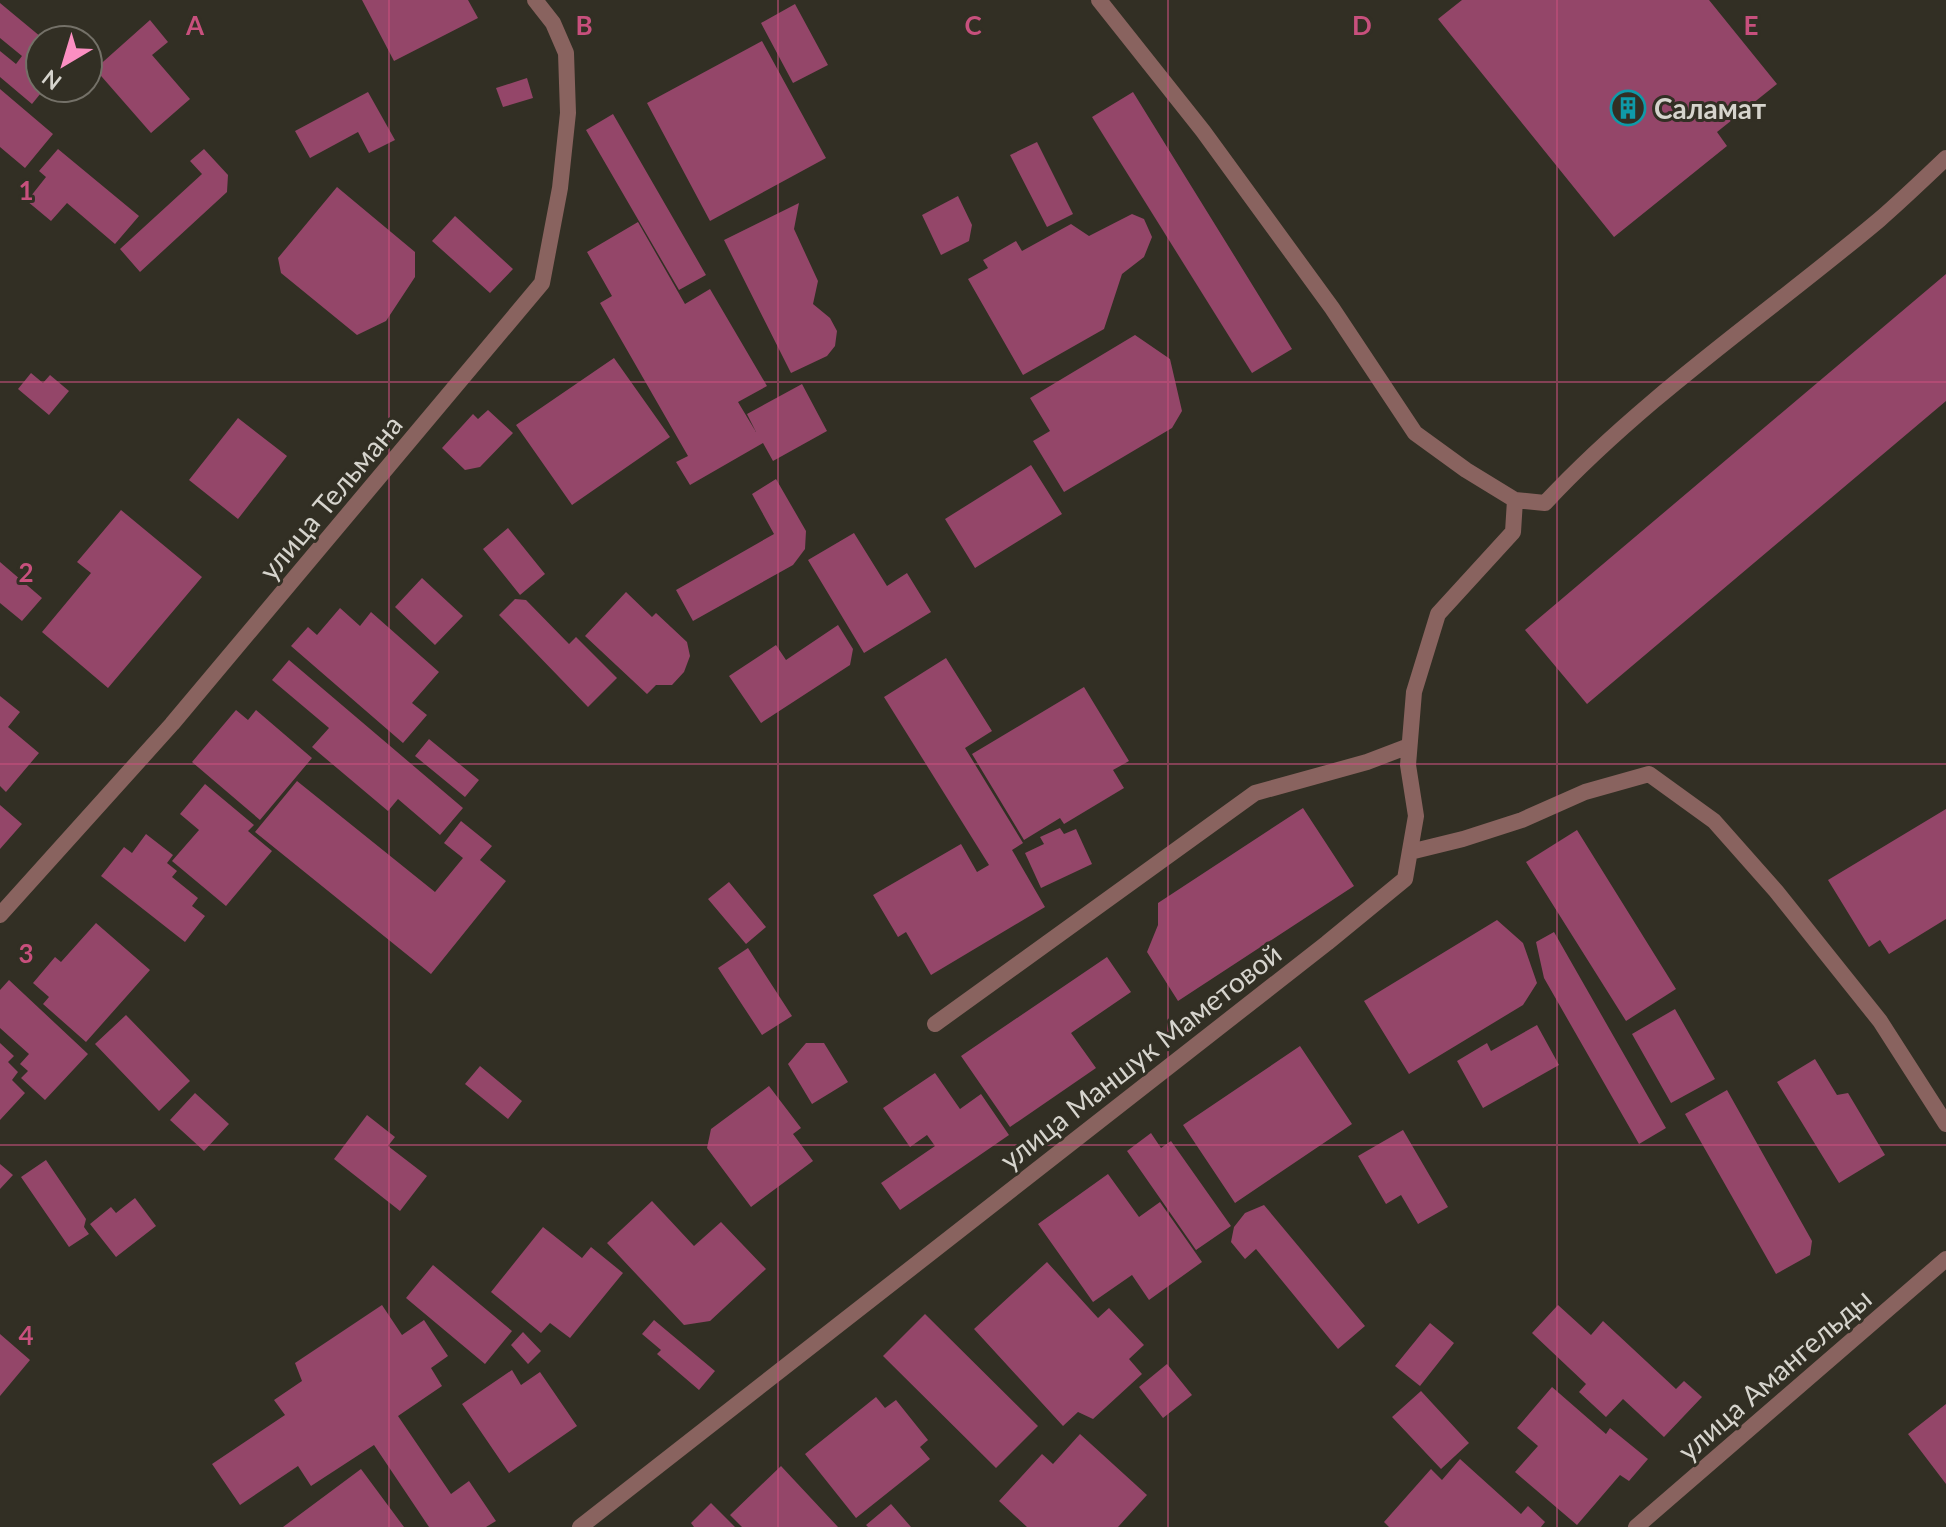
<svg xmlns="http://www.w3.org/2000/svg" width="1946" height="1527" font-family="Lato,sans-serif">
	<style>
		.building { fill: #944669 }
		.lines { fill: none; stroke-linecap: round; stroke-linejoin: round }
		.minor { stroke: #89635f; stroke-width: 16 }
		.grid { fill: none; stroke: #c8507d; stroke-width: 2; stroke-opacity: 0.55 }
		.labels { text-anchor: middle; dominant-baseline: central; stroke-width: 6; stroke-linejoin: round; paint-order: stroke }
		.poi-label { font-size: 28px; font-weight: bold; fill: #d6d4cd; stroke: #322f24; text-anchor: start }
		.street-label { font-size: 28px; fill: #d6d4cd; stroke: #322f24 }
		.grid-label { font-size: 26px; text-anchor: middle; font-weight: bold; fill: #c8507d; stroke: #322f24; stroke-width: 6; stroke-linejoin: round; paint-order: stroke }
	</style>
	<rect width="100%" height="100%" fill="#322f24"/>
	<path class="building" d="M362,0H468L478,18L394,61Z
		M1462,0H1709L1777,84L1717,132L1727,146L1614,237L1438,19Z
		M0,3L41,37L48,29L61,40H40V88H45L32,104L0,77V51L16,64L22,56L0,38Z
		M795,4L828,65L793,83L761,23Z
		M150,20L168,42L152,55L190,99L151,133L95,69Z
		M762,41L826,158L710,221L647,103Z
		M527,78L533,98L503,107L496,88Z
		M0,89L53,134L25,168L0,147Z
		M368,92L395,140L369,153L358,132L310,158L295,131Z
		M1133,92L1292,349L1252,373L1092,117Z
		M613,114L706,275L679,290L586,130Z
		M1037,142L1073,214L1047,227L1010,155Z
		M58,149L139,216L115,244L67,203L51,221L27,201L46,177L39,171Z
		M204,149L228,175L227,192L140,272L120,249L202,174L190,161Z
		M337,187L415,252V277L386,321L357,335L281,273L278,258Z
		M958,196L972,225L969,241L941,255L922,215Z
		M799,203L794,229L818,281L813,304L830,318L837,331L835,346L827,356L791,373L724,240Z
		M1132,214L1144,219L1152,237L1144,257L1122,274L1104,329L1023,375L968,279L988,268L983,260L1016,241L1022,251L1071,224L1089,236Z
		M455,216L513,269L490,293L432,241Z
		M638,222L685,304L710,289L767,386L738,402L756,432L747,414L802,384L827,431L773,461L763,443L690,485L676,462L688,456L600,303L612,296L587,252Z
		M1946,274V401L1587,704L1525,630Z
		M1135,335L1170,359L1182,411L1172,428L1064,492L1033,441L1050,431L1030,398Z
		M614,358L670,437L572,505L516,425Z
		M31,373L43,383L50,375L69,391L49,415L18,389Z
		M488,410L513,433L480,467L465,470L442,448L473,414L478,419Z
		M238,418L287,456L238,519L189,480Z
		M1031,465L1062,514L975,568L945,519Z
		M776,479L806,531L805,549L793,565L693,621L676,590L774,534L752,494Z
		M121,510L202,577L108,688L42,632L91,573L77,562Z
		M508,528L545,574L520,595L483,549Z
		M854,533L887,586L907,573L931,612L864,653L808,560Z
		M0,562L42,598L22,621L0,603Z
		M422,578L463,616L435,645L395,607Z
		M626,592L652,617L656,613L687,642L690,656L684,672L672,685H656L647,694L585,636Z
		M515,599L526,600L569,644L576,637L617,678L588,707L499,615Z
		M340,608L360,626L371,612L439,672L412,703L427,715L403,743L291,646L308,627L317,635Z
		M838,625L853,649L850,665L761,723L729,676L776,645L786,660Z
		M946,658L992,731L965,748L1023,843L1012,850L1045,907L931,975L906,932L898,937L873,895L961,844L977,872L989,865L884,697Z
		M289,660L463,808L440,835L398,799L388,811L312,747L329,728L272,680Z
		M1084,687L1129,761L1113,770L1124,788L1064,824L1060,818L1024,840L972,754Z
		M0,696L20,712L8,727L39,753L6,792L0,786Z
		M236,710L248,720L256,710L312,758L260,820L192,762Z
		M429,739L479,780L465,797L415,756Z
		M297,781L435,892L463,858L444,843L461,821L492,846L480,860L506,881L431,974L255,832Z
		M205,784L254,825L248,831L272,851L226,906L172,861L199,830L180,814Z
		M0,805L22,824L0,849Z
		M1303,808L1354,886L1178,1001L1147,952L1158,925V903Z
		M1946,809V919L1889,954L1880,940L1869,947L1828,880Z
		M1060,828L1064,834L1076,829L1092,864L1041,888L1025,853L1044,844L1040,837Z
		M1577,830L1676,989L1626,1021L1526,862Z
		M146,834L173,855L167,863L177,871L172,877L198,898L192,906L205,916L185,942L101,876L124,847L132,853Z
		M729,882L766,927L746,944L708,899Z
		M1497,920L1523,943L1537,983L1523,1005L1409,1074L1364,1001Z
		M96,923L150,970L86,1042L43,1004L49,997L33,983L55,957L61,962Z
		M1554,932L1666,1128L1639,1144L1544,978L1536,942Z
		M748,948L792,1016L762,1035L718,968Z
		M1107,957L1131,992L1071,1033L1096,1068L1010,1127L961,1056Z
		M9,980L88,1054L45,1100L21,1078L28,1071L20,1064L29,1054L0,1028V990Z
		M1675,1009L1715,1079L1671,1103L1632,1034Z
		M126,1015L190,1081L159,1111L95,1044Z
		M1537,1025L1559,1065L1483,1108L1457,1061L1487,1043L1491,1051Z
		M0,1043L14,1056L8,1062L18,1072L12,1080L25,1093L0,1120Z
		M806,1043H824L848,1082L812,1104L788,1064Z
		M1300,1046L1352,1124L1235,1203L1183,1125Z
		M1815,1059L1837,1095L1848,1093L1885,1155L1839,1183L1777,1082Z
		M480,1066L522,1101L508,1119L465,1084Z
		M935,1073L960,1109L981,1094L1009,1135L900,1210L881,1183L935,1146L927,1135L910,1147L883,1108Z
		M769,1086L801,1128L793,1134L813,1161L751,1207L707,1148L711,1129Z
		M1727,1090L1812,1241L1810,1255L1776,1274L1685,1114Z
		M195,1093L229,1124L204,1151L170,1120Z
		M367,1115L395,1137L388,1146L427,1176L400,1211L334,1159Z
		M1403,1130L1448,1207L1418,1224L1401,1195L1386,1204L1358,1156Z
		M1151,1133L1161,1148L1171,1141L1231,1226L1196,1250L1127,1151Z
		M46,1160L86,1219L84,1227L89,1234L69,1247L21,1177Z
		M0,1164L13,1175L0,1189Z
		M1108,1174L1139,1217L1160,1202L1202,1262L1149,1300L1132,1275L1093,1302L1038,1224Z
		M135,1198L156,1226L116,1257L90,1224L111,1207L116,1213Z
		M652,1201L694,1246L721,1222L766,1269L710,1321L684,1325L607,1243Z
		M1264,1205L1365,1326L1338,1349L1256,1249L1245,1259L1231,1242L1234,1227L1245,1213Z
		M543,1227L582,1258L591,1247L623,1273L570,1338L550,1323L541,1333L491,1292Z
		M1047,1262L1098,1318L1109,1308L1144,1345L1129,1359L1142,1374L1093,1419L1078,1412L1063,1426L974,1329Z
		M433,1265L512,1331L485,1364L406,1298Z
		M382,1305L402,1335L424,1320L448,1356L431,1368L442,1386L398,1416L451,1494L469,1481L496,1521L486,1527H429L374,1445L311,1486L298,1466L240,1505L212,1464L285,1415L274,1400L302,1381L295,1363Z
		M1558,1305L1591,1335L1603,1321L1676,1389L1684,1381L1702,1397L1664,1437L1623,1399L1606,1417L1579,1392L1586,1384L1532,1333Z
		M925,1314L1038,1426L996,1468L883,1356Z
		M654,1320L715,1371L699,1390L657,1354L661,1350L642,1334Z
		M1430,1323L1454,1343L1420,1386L1395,1366Z
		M523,1332L541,1351L528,1364L511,1345Z
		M0,1334L30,1360L0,1396Z
		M1167,1364L1192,1395L1163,1418L1139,1387Z
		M512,1370L521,1385L540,1372L577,1426L509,1473L462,1404Z
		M1552,1387L1606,1434L1610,1428L1648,1459L1629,1481L1620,1475L1577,1525L1515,1472L1538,1446L1517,1428Z
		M1421,1391L1469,1443L1441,1469L1392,1417Z
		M876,1397L885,1408L896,1400L928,1440L920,1447L930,1459L856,1518L805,1454Z
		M1946,1404V1484L1908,1434Z
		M1080,1434L1147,1495L1118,1527H1027L999,1501L1042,1454L1053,1464Z
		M1460,1459L1521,1514L1528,1506L1545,1522L1541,1527H1389L1384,1522L1431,1469L1442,1480Z
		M781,1466L838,1527H742L730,1515Z
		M361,1469L404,1527H283Z
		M711,1503L735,1527H694L691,1523Z
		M891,1504L911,1527H868L866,1525Z"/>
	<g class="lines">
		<path class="minor" d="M1099,0L1203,131L1332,308L1415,433L1466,470L1515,500L1545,503C1645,396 1767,314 1879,220C1902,200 1924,179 1946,158
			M1410,852L1463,839L1522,820L1585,792L1649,774L1714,821L1776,891L1880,1021L1946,1124
			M0,915L172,724L542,283L560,188L568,113L566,53L553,23L535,0
			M935,1024L1255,793L1367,762L1409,746
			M580,1527L1327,943L1405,879L1416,816L1408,765L1414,692L1438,614L1513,532L1515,500
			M1636,1527L1946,1259"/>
	</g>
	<path class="grid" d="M389,0V1527M778,0V1527M1168,0V1527M1557,0V1527M0,382H1946M0,764H1946M0,1145H1946"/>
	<defs>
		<g id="building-ring" transform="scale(1.8)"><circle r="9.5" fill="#322f24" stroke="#0f9aa8" stroke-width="1.5"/><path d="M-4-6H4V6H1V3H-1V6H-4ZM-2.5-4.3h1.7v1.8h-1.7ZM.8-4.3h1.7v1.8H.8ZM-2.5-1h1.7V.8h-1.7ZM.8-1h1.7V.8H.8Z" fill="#0f9aa8"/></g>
	</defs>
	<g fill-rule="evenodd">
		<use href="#building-ring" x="1628" y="108"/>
	</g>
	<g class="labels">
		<g class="poi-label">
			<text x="1654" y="108">Саламат</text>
		</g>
		<g class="street-label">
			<text transform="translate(330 497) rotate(-50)">улица Тельмана</text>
			<text transform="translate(1140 1056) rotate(-38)">улица Маншук Маметовой</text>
			<text transform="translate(1774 1374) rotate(-41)">улица Амангельды</text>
		</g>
	</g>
	<g class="grid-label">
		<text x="195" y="35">A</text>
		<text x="584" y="35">B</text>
		<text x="973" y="35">C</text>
		<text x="1362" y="35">D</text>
		<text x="1751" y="35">E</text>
		<text x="26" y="200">1</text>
		<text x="26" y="582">2</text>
		<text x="26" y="963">3</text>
		<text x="26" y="1345">4</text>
	</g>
	<g transform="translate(64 64) rotate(218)"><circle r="38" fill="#322f24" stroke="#747168" stroke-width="2"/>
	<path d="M0-6L14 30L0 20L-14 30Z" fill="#fc8fc2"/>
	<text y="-12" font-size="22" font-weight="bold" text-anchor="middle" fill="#d6d4cd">N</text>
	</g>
</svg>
